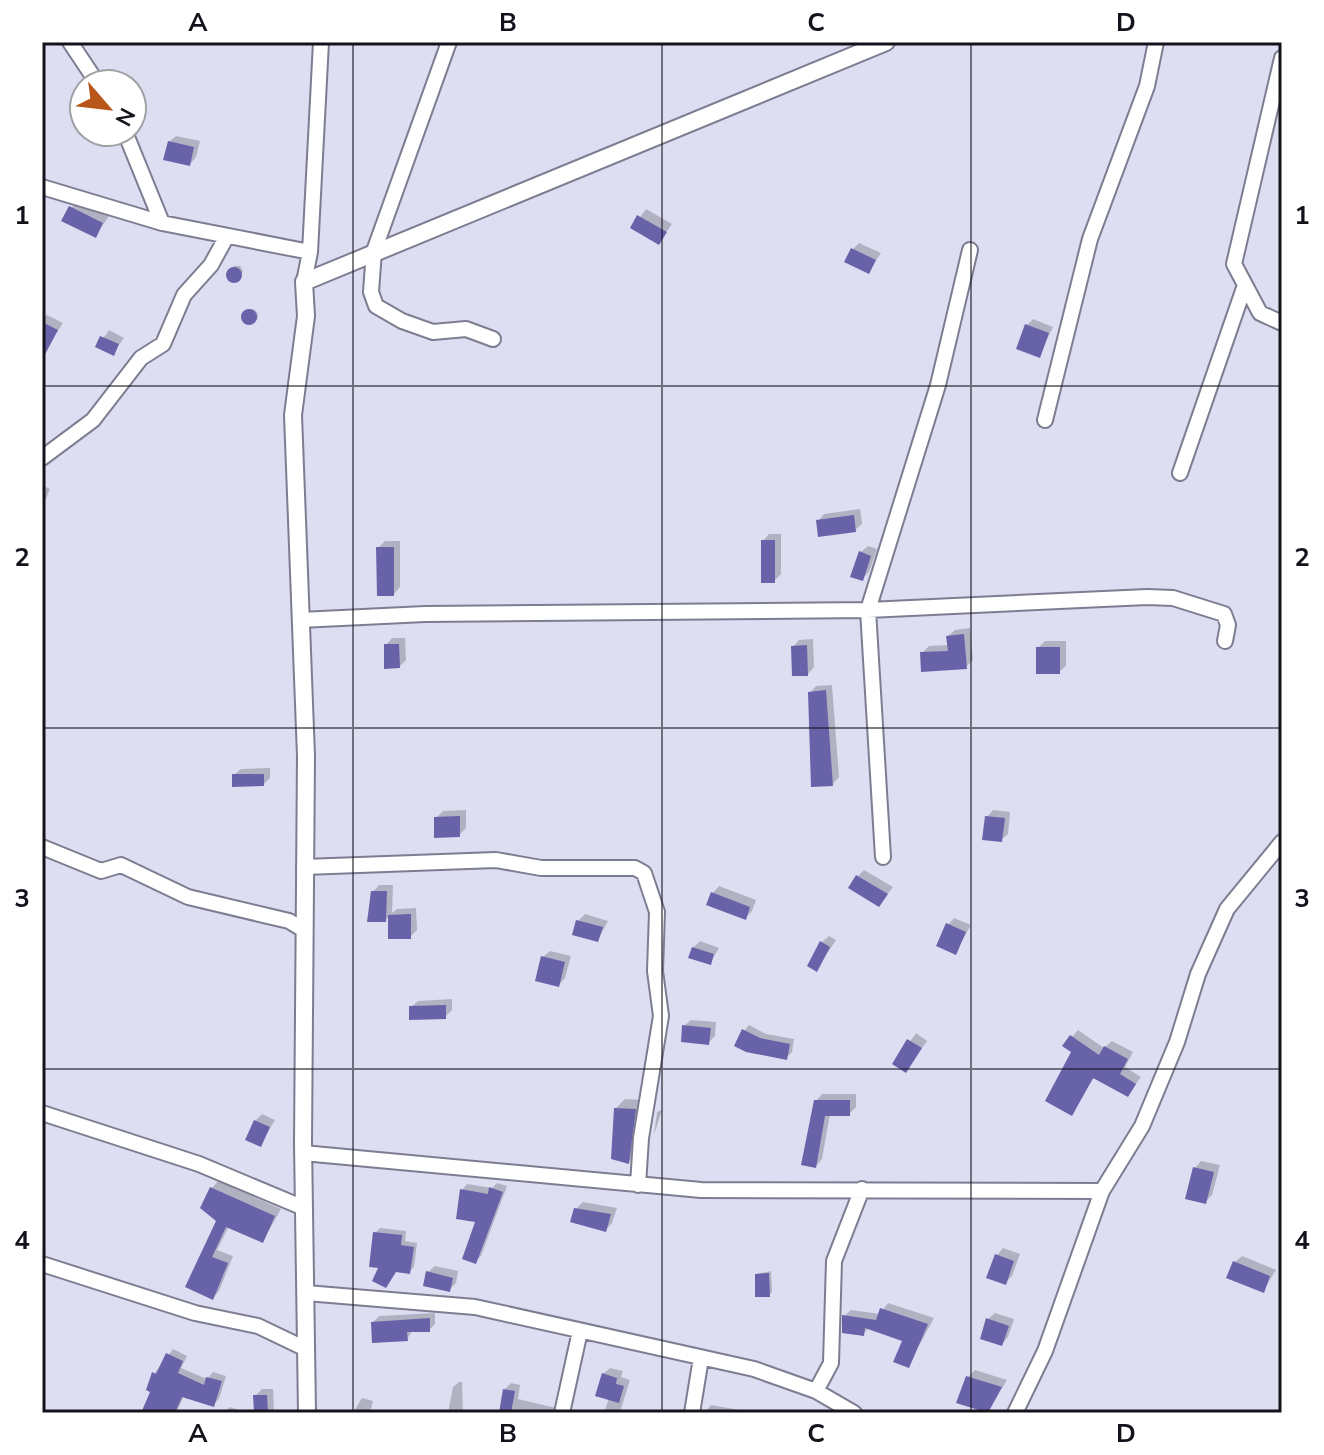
<svg xmlns="http://www.w3.org/2000/svg" width="1324" height="1455" font-family="'Nunito Sans',sans-serif">
	<style>
		.shadow { fill: #0003 }
		.building { fill: #6862a9 }
		.lines { fill: none; stroke-linecap: round; stroke-linejoin: round }
		.minor-casing { stroke: #7d7d91; stroke-width: 18 }
		.tertiary-casing { stroke: #7d7d91; stroke-width: 20 }
		.minor { stroke: #fff; stroke-width: 14 }
		.tertiary { stroke: #fff; stroke-width: 16 }
		.grid { fill: none; stroke: #14131b; stroke-width: 2; stroke-opacity: 0.55 }
		.neatline { fill: none; stroke: #14131b; stroke-width: 3 }
		.grid-label { font-size: 26px; text-anchor: middle; font-weight: bold; fill: #14131b }
	</style>
	<rect width="100%" height="100%" fill="#dedef3"/>
	<path class="shadow" d="M176,136L200,141L196,157L190,164L169,142Z
		M77,200L109,216L96,235L64,220Z
		M646,209L672,224L659,243L632,228Z
		M859,243L881,253L869,271L853,249Z
		M234,266H240L243,271L235,281L228,275Z
		M244 316a7 7 0 1 1 14 0a7 7 0 1 1-14 0Z
		M47,315L63,323L50,343L42,339V320Z
		M1033,319L1053,327L1039,356L1027,325Z
		M109,330L124,338L113,353L98,346Z
		M42,485L50,489L42,508Z
		M860,509L862,524L855,530L818,521L824,514Z
		M769,534H781V574L774,581L763,541Z
		M385,541H400V587L394,594L378,548Z
		M868,546L877,549L869,572L862,579L861,552Z
		M970,628L973,660L966,667L922,653L929,646L949,645L948,636L955,630Z
		M392,638H405L406,660L400,666L386,645Z
		M813,639L814,667L808,674L793,647L799,640Z
		M1045,641H1066V666L1059,672L1038,648Z
		M832,685L839,777L833,784L810,693L816,686Z
		M270,768V778L264,784L234,775L241,769Z
		M466,810V828L459,835L436,818L443,811Z
		M993,810L1010,812L1008,834L1001,840L987,817Z
		M864,870L893,887L879,905L858,876Z
		M379,885H393L392,913L397,909L416,908L417,930L410,937L390,915L386,920L373,892Z
		M719,886L756,900L752,911L745,918L713,893Z
		M585,914L608,921L598,940L578,921Z
		M954,918L971,925L955,953L948,925Z
		M829,936L836,940L817,969L822,942Z
		M700,941L719,948L710,963L693,948Z
		M550,951L571,956L565,978L559,985L543,957Z
		M452,999V1010L445,1017L411,1007L418,1001Z
		M691,1020L716,1022L715,1036L708,1043L684,1026Z
		M749,1025L766,1034L794,1039L792,1052L786,1058L744,1031Z
		M1078,1030L1104,1048L1112,1041L1133,1052L1125,1067L1141,1077L1128,1095L1095,1076L1072,1113V1037Z
		M916,1033L927,1041L906,1070L895,1063Z
		M822,1094H856V1107L849,1114H830L822,1159L816,1166V1101Z
		M625,1099L644,1100L638,1152L629,1161L616,1108Z
		M662,1110L654,1135L657,1112Z
		M262,1114L275,1120L260,1145L255,1121Z
		M1201,1161L1220,1165L1212,1195L1205,1202L1195,1168Z
		M218,1181L281,1209L263,1241L229,1226L217,1250L233,1256L219,1291L213,1298L188,1286L218,1220L212,1188Z
		M497,1183L507,1186L481,1256L475,1262L478,1220L462,1190L467,1184L492,1188Z
		M583,1202L617,1208L612,1223L606,1230L576,1209Z
		M380,1228L406,1231L405,1241L417,1243L414,1267L409,1272L375,1233Z
		M1003,1248L1020,1254L1012,1276L1005,1283L997,1255Z
		M1242,1256L1276,1270L1263,1291L1235,1262Z
		M435,1266L458,1271L456,1283L449,1290L428,1272Z
		M771,1271L772,1292L769,1295L757,1274Z
		M888,1303L934,1318L908,1366L905,1340L869,1328L863,1334L844,1316L851,1310L880,1314Z
		M435,1313V1324L429,1330H413L407,1339L373,1322L379,1316Z
		M995,1313L1014,1319L1008,1337L1002,1344L988,1319Z
		M173,1349L187,1356L181,1368L207,1379L213,1372L226,1376L219,1399L213,1405L184,1396L176,1413H143L153,1390L154,1374Z
		M610,1368L623,1371L621,1377L630,1380L620,1412L625,1413H604L609,1398L603,1374Z
		M975,1370L1007,1380L988,1411L968,1377Z
		M459,1382H462L463,1413H448L453,1387Z
		M511,1383L520,1385L518,1399L556,1408L555,1413H501L504,1390Z
		M262,1389H273L274,1413H256L255,1396Z
		M362,1398L373,1401L370,1413H353Z
		M711,1405L756,1413H704Z
		M230,1407L242,1411L241,1413H224Z"/>
	<path class="building" d="M168,141L194,147L190,166L163,160Z
		M69,206L103,223L96,238L61,221Z
		M637,215L667,232L659,245L630,228Z
		M851,248L876,260L869,274L844,262Z
		M226 275a8 8 0 1 1 16 0a8 8 0 1 1-16 0Z
		M241 317a8 8 0 1 1 16 0a8 8 0 1 1-16 0Z
		M42,322L58,330L42,360Z
		M1025,324L1049,333L1040,358L1016,349Z
		M100,336L119,344L114,356L95,347Z
		M854,515L856,532L818,537L816,520Z
		M761,540H775V583H761Z
		M376,547H394V596H377Z
		M859,551L871,556L863,581L850,577Z
		M964,634L967,669L921,672L920,652L948,651L946,636Z
		M384,644H399L400,668L384,669Z
		M807,645L808,676H792L791,646Z
		M1036,647H1060V674H1036Z
		M826,690L833,786L811,787L808,692Z
		M232,774H264V786L232,787Z
		M460,816V837L434,838V817Z
		M985,816L1005,818L1002,842L982,840Z
		M856,875L888,894L879,907L848,888Z
		M371,891H387L386,922H367Z
		M711,892L750,907L746,920L706,905Z
		M411,914V939H388V915Z
		M576,920L603,927L598,942L572,935Z
		M946,923L966,932L956,955L936,946Z
		M820,941L830,947L817,972L807,966Z
		M692,947L714,954L711,965L688,958Z
		M541,956L565,962L559,987L535,981Z
		M446,1005V1019L409,1020V1006Z
		M682,1025L711,1028L709,1045L681,1042Z
		M742,1029L760,1038L790,1044L787,1060L746,1052L734,1046Z
		M1070,1035L1099,1055L1104,1046L1128,1059L1120,1074L1136,1084L1128,1097L1093,1078L1072,1116L1045,1101L1071,1052L1062,1046Z
		M907,1039L922,1048L906,1073L892,1064Z
		M814,1100H850V1116H825L816,1168L801,1165Z
		M614,1108L636,1109L629,1164L611,1159Z
		M254,1120L270,1127L261,1147L245,1140Z
		M1193,1167L1214,1172L1206,1204L1185,1199Z
		M210,1187L275,1216L263,1243L226,1227L212,1257L228,1263L213,1300L185,1287L216,1221L200,1208Z
		M489,1187L503,1192L476,1264L462,1259L475,1222L456,1219L460,1189L488,1194Z
		M574,1208L611,1214L606,1232L570,1222Z
		M373,1232L402,1235L401,1245L414,1247L410,1274L396,1272L386,1288L372,1281L378,1268L369,1267Z
		M995,1254L1014,1261L1006,1285L986,1278Z
		M1233,1261L1270,1276L1264,1293L1226,1278Z
		M426,1271L453,1278L450,1292L423,1286Z
		M769,1273L770,1297H755V1274Z
		M880,1308L928,1324L909,1368L893,1362L902,1341L865,1328L864,1336L842,1333V1315L876,1320Z
		M430,1318V1332H407L408,1341L372,1343L371,1322Z
		M986,1318L1009,1326L1002,1346L980,1339Z
		M166,1353L183,1361L178,1373L204,1385L206,1377L222,1381L214,1407L182,1397L175,1413H141L150,1392L146,1390L152,1372L156,1374Z
		M602,1373L617,1378L616,1384L624,1386L619,1403L595,1396Z
		M966,1376L1002,1387L988,1413L956,1403Z
		M503,1389L515,1391L511,1413H499Z
		M253,1395H267L268,1413H254Z"/>
	<g class="lines">
		<g class="minor-casing">
			<path id="minor" d="M70,42L98,84
				M449,42L374,251L371,292L376,306L402,321L433,332L466,329L493,339
				M1282,58L1234,264L1260,313L1282,323
				M125,132L162,223
				M42,187L162,223L310,252
				M304,282L310,252L321,42
				M1045,420L1090,239L1147,86L1156,42
				M42,458L93,420L141,358L163,344L184,295L211,265L227,236
				M1180,473L1245,285
				M300,620L425,614L868,610L1147,597L1173,598L1224,614L1228,625L1225,641
				M42,847L101,871L121,865L188,897L289,921L304,930
				M883,857L868,610L938,385L970,250
				M304,867L496,860L541,868H635L644,873L657,912L655,971L661,1016L641,1138L638,1185
				M42,1113L199,1164L304,1208
				M303,1153L701,1190L1102,1191
				M42,1264L195,1313L258,1326L306,1349
				M306,1293L475,1307L754,1369L816,1391L854,1413
				M816,1391L831,1363L834,1261L862,1189
				M562,1413L580,1331
				M692,1413L701,1358
				M1015,1413L1045,1351L1102,1191L1142,1126L1177,1042L1198,974L1227,909L1282,842"/>
		</g>
		<g class="tertiary-casing">
			<path id="tertiary" d="M307,1413L303,1143L306,756L293,415L306,316L304,282L886,42"/>
		</g>
		<use href="#minor" class="minor"/>
		<use href="#tertiary" class="tertiary"/>
	</g>
	<path class="grid" d="M353,42V1413M662,42V1413M971,42V1413M42,386H1282M42,728H1282M42,1069H1282"/>
	<rect width="1324" height="1455" fill="none" stroke="#ffffff" stroke-width="88"/>
	<g transform="translate(108 108) rotate(118)"><circle r="38" fill="#ffffff" stroke="#a1a1a4" stroke-width="2"/>
	<path d="M0-6L14 30L0 20L-14 30Z" fill="#b75618"/>
	<text y="-12" font-size="22" font-weight="bold" text-anchor="middle" fill="#14131b">N</text>
	</g>
	<rect x="44" y="44" width="1236" height="1367" class="neatline"/>
	<g class="grid-label">
		<text x="198" y="31">A</text>
		<text x="508" y="31">B</text>
		<text x="816" y="31">C</text>
		<text x="1126" y="31">D</text>
		<text x="22" y="224">1</text>
		<text x="1302" y="224">1</text>
		<text x="22" y="566">2</text>
		<text x="1302" y="566">2</text>
		<text x="22" y="907">3</text>
		<text x="1302" y="907">3</text>
		<text x="22" y="1249">4</text>
		<text x="1302" y="1249">4</text>
		<text x="198" y="1442">A</text>
		<text x="508" y="1442">B</text>
		<text x="816" y="1442">C</text>
		<text x="1126" y="1442">D</text>
	</g>
</svg>
